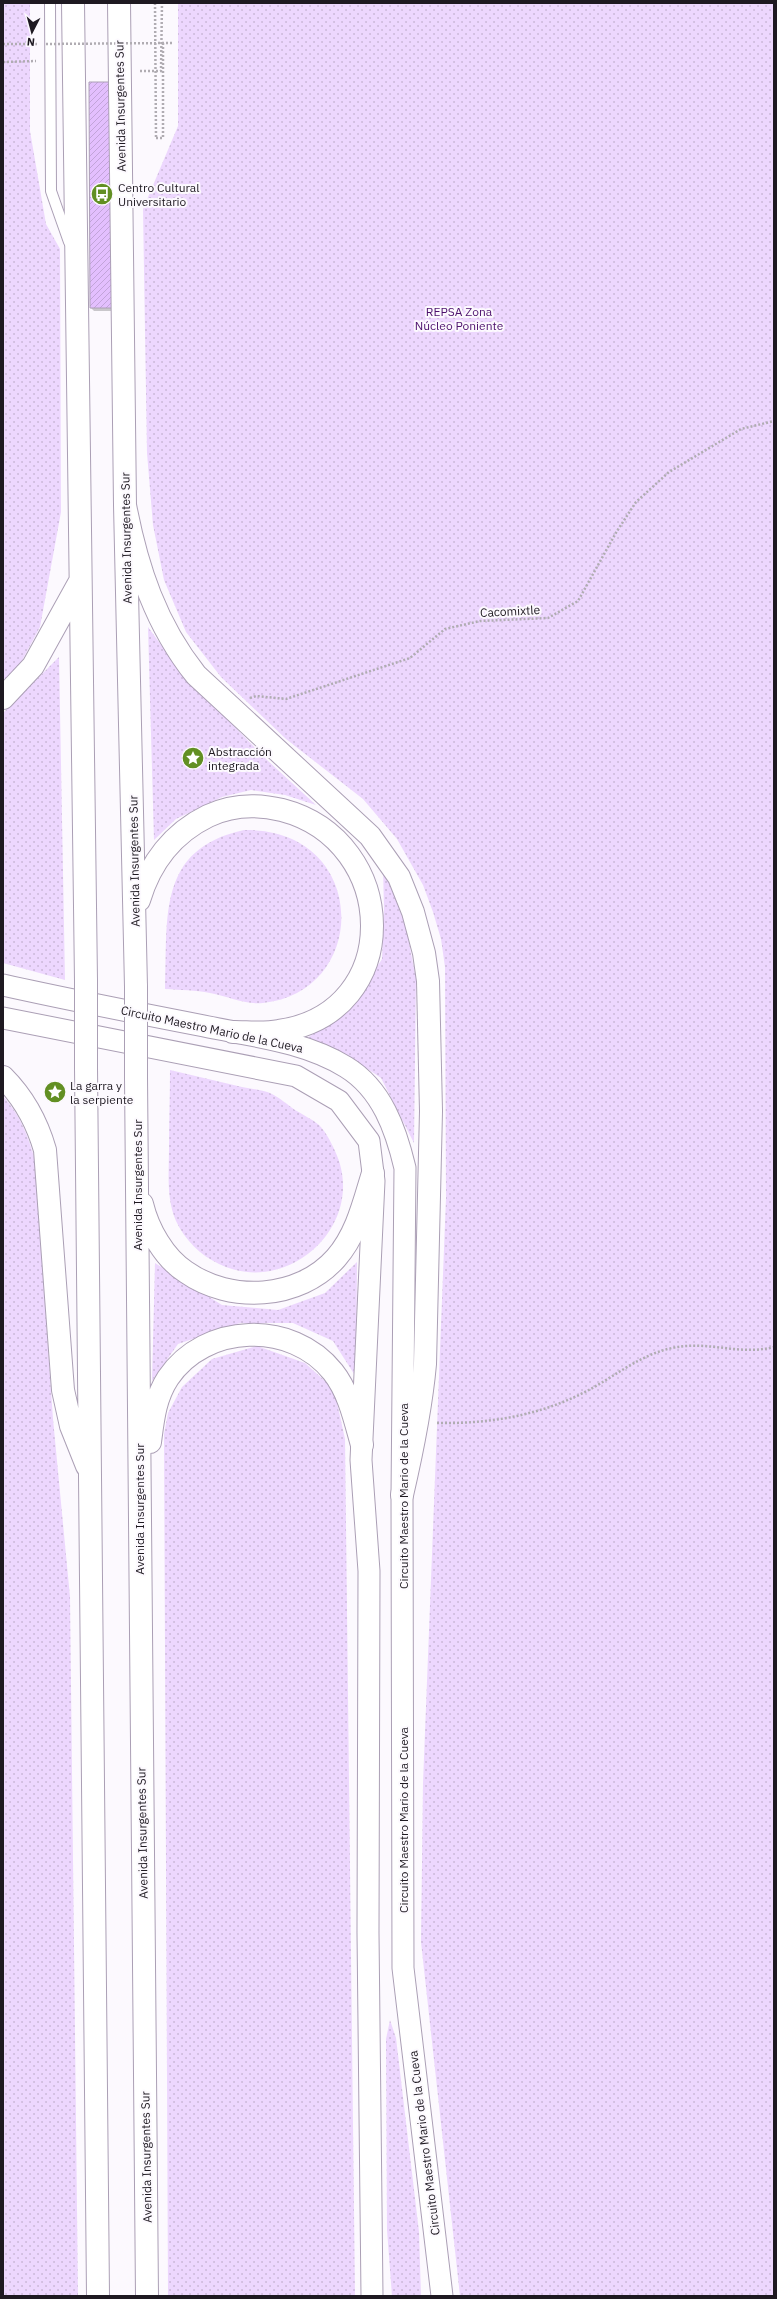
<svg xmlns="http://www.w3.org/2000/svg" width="777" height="2299" font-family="'IBM Plex Sans',sans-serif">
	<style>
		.grass { fill: url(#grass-dots) }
		.shadow { fill: #0003 }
		.building { fill: url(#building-hatch); stroke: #aca0b6 }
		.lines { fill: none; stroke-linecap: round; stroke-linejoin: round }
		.service-casing { stroke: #ab9fb5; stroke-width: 12 }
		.minor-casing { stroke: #ab9fb5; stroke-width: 23 }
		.secondary-casing { stroke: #ab9fb5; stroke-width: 24 }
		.path { stroke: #b0acb2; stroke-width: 2.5; stroke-dasharray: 2 2; stroke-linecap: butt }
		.service { stroke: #fff; stroke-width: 10 }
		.minor { stroke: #fff; stroke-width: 21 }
		.secondary { stroke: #fff; stroke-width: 22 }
		.secondary-bridge-casing { stroke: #ab9fb5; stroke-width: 24; stroke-linecap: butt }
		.path-bridge { stroke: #b0acb2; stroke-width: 2.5; stroke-dasharray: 2 2; stroke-linecap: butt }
		.secondary-bridge { stroke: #fff; stroke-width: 22 }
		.labels { text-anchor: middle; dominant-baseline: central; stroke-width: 4; stroke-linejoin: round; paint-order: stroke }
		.street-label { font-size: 12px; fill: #1e1921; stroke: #fcf9fe }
		.poi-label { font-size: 12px; fill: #1e1921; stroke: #fcf9fe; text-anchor: start }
		.park-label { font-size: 12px; fill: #4d116d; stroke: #fcf9fe }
	</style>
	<defs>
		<pattern id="grass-dots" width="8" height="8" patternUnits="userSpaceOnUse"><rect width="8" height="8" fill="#edd7fe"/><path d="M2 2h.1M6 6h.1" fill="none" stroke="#cbb8d9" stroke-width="1.8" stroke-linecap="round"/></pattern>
		<pattern id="building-hatch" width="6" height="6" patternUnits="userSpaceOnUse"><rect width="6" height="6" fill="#e3bffe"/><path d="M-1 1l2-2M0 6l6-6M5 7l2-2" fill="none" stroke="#c2a4d9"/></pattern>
	</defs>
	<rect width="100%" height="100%" fill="#fcf9fe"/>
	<path class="grass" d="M3,3H30V131L46,224L60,249L61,512L40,627L17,670L3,684Z
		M178,3H774V2296H460L421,1942L423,1783L446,1198L445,967L441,939L433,912L423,885L397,839L363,799L286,739L221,677L186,632L164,580L153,525L147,453L143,209L178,126Z
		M148,627L181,672L267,760L316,805L285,795L251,790L222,797L176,819L154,840Z
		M59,657L65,980L3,963V713Z
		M244,830C370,828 371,992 263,1003C244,1005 228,996 210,993C196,990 180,990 165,989C168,918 156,849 244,830Z
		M383,867L406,927L416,979L414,1143L381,1078L344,1053L307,1038L349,1010L382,959L384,909Z
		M170,1070C194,1076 218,1081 242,1087C252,1089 264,1090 272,1094C280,1098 288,1105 295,1110C303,1115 312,1119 319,1125C326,1132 331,1142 335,1151C369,1223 289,1298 219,1264C200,1255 185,1240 176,1221C166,1198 169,1172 169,1148C169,1122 170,1096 170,1070Z
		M3,1096C20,1115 29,1137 35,1161L53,1419L70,1597L78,2296H3Z
		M357,1262L356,1377L333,1341L293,1323H240L178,1344L152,1381L155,1263L222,1305L278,1310L325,1293Z
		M257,1346L305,1363L334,1389L345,1439L355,2296H168L164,1434L168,1413L182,1387L212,1359Z
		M390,2020L396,2038L419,2232L421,2296H392L387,2230L386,2039Z"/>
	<path class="shadow" d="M114,87L115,311H94L91,308Z"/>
	<path class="building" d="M89,82H111L112,308H90Z"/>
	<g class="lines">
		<g class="service-casing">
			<path id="service" d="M50,3L51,191L69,242"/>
		</g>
		<g class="minor-casing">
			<path id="minor" d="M3,985C70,1000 137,1013 204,1026C251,1036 304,1041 346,1067C382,1089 396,1130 405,1168L402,1495L403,1968L442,2296
				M3,1018L296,1076L339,1101L369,1141L374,1181L361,1460L369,1571L368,1933L372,2296"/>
		</g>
		<g class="secondary-casing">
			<path id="secondary" d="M73,3L86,981
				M119,3L125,505L136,987
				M125,505C137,568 156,625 196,675L370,836L399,877L413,912L424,953L428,981L431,1111L425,1364C421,1409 412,1452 402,1495
				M3,698L33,666L79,583
				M139,900C150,863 173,833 208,816C231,805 257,804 282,810C400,841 405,1013 279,1031C264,1034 248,1032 233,1032
				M86,1067L98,2296
				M3,1077C24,1098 37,1122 45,1150L63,1390L71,1426L87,1466
				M136,1077L147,2296
				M142,1204C148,1229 164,1258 186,1272C230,1303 299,1300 336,1258C357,1234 364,1202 373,1173
				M150,1442C153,1419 155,1398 168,1378C205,1323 292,1320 333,1372C349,1392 355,1420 362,1445"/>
		</g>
		<path class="path" d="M3,44H37
			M3,62L36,61
			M140,71H161L162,3
			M156,138H163V43
			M250,698L256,696L286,699L410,658L445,629L480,621L548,618L578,601L617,531L636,502L669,472L741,429L774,421
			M437,1423C488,1424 537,1416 583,1393C613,1378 639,1355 672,1348C707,1340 740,1356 774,1347"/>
		<use href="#service" class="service"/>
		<use href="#minor" class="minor"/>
		<use href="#secondary" class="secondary"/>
		<g class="secondary-bridge-casing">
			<path id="secondary-bridge" d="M86,981V1067
				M136,987V1077"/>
		</g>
		<path class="path-bridge" d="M155,3L156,138
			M46,44L173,43"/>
		<use href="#secondary-bridge" class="secondary-bridge"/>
	</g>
	<defs>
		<g id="bus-disc" transform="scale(1.15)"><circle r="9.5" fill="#628f23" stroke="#fcf9fe"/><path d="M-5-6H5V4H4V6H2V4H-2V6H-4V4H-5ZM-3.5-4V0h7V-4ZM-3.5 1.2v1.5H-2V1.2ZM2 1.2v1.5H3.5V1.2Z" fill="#fff"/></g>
		<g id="sight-disc" transform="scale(1.15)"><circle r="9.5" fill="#628f23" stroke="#fcf9fe"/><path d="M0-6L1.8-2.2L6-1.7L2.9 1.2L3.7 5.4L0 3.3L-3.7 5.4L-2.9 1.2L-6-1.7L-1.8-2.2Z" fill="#fff"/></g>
	</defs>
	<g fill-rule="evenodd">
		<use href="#bus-disc" x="102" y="194"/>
		<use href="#sight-disc" x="193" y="758"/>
		<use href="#sight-disc" x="55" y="1092"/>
	</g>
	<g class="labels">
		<g class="street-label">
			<text transform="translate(120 106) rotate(-91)">Avenida Insurgentes Sur</text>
			<text transform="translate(126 538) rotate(-91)">Avenida Insurgentes Sur</text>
			<text transform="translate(510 611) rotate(-3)">Cacomixtle</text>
			<text transform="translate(134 861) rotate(-91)">Avenida Insurgentes Sur</text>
			<text transform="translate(212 1029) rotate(12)">Circuito Maestro Mario de la Cueva</text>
			<text transform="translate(137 1185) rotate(-90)">Avenida Insurgentes Sur</text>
			<text transform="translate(403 1496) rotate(-90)">Circuito Maestro Mario de la Cueva</text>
			<text transform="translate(139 1509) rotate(-90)">Avenida Insurgentes Sur</text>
			<text transform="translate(403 1820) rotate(-90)">Circuito Maestro Mario de la Cueva</text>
			<text transform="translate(142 1833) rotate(-91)">Avenida Insurgentes Sur</text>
			<text transform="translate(424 2143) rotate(-97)">Circuito Maestro Mario de la Cueva</text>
			<text transform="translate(146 2157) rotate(-91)">Avenida Insurgentes Sur</text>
		</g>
		<g class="poi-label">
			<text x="118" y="187">Centro Cultural<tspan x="118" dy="14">Universitario</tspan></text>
			<text x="208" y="751">Abstracción<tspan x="208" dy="14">integrada</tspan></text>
			<text x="70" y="1085">La garra y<tspan x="70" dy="14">la serpiente</tspan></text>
		</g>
		<g class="park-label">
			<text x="459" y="311">REPSA Zona<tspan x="459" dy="14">Núcleo Poniente</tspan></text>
		</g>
	</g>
	<rect width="777" height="2299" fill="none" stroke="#1e1921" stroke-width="8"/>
	<g transform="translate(32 32) rotate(186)" stroke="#fcf9fe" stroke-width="3" paint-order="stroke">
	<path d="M0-3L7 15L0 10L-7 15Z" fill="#1e1921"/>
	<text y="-6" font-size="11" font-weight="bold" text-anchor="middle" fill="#1e1921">N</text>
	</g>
</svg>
